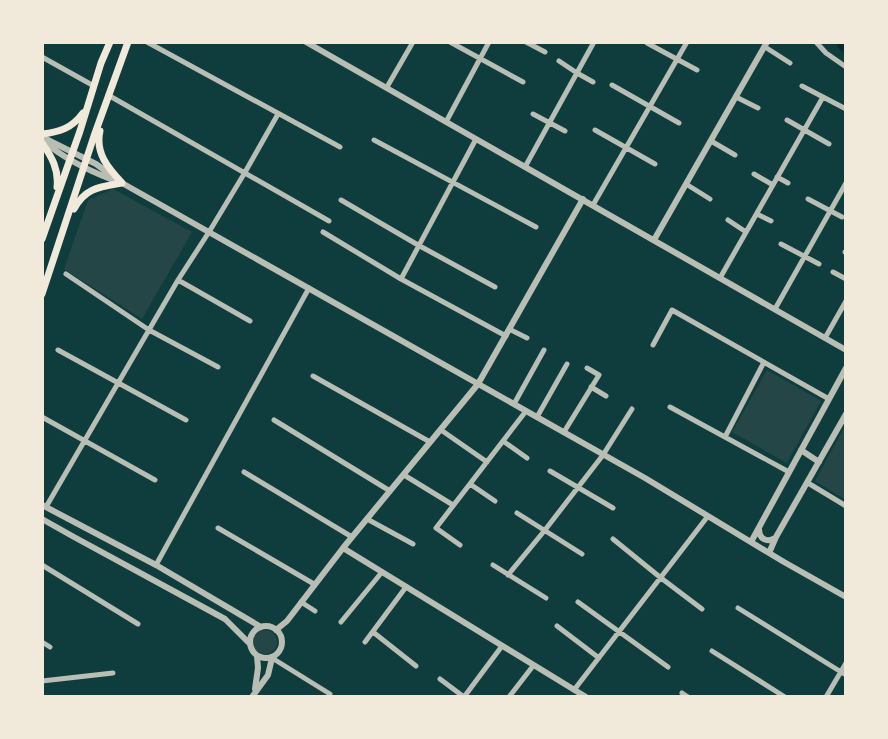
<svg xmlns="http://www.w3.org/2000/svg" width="888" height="739" font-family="'Source Serif 4',serif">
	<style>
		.green { fill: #244646 }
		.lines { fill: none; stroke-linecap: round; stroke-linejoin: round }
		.river { stroke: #0a2a2b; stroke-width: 16 }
		.minor { stroke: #b8beb3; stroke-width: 5 }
		.tertiary { stroke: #b8beb3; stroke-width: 6 }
		.secondary { stroke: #f1e9da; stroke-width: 7 }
	</style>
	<rect width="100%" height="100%" fill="#0f3d3e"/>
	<path class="green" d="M113,189L192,232L142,319L64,269L88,200Z
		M767,370L821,401L787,463L732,432Z
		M846,424V500L815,481Z
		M253 642a12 12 0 1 1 24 0a12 12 0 1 1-24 0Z"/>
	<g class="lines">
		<path class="river" d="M844,42L846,44"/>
		<path class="minor" d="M147,42L340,147
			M450,42L523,82
			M526,42L545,52
			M816,42L826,53L846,67
			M647,43L697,70
			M765,47L790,63
			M42,57L94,86
			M559,61L577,73L593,82
			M612,85L679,123
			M802,86L846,109
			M387,87L413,42
			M108,95L329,221
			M736,97L758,108
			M533,114L565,131
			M787,120L829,144
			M446,122L489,42
			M595,130L655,164
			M374,140L536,227
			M711,141L735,155
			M525,167L594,42
			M754,174L773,185
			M777,177L788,183
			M686,184L710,199
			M808,199L842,217
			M341,200L418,245L495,287
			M593,205L687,42
			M757,214L771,221
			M728,220L746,232
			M323,232L401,279L506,336
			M781,244L819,264
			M845,252H846
			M833,272L846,279
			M66,274L149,330L218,367
			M720,278L823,97
			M401,279L476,139
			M178,280L250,321
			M775,309L846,183
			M509,329L527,338
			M825,338L846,301
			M653,345L672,310L829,399
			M58,350L186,420
			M313,376L430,442
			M591,387L606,396
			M514,404L544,350
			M670,407L789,472
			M42,417L155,480
			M537,417L567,364
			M274,420L390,491
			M441,430L487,462
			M564,432L599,375L587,368
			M725,437L764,362
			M503,441L527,458
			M550,471L613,508
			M244,472L352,537
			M404,475L453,505
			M808,483L846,506
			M470,484L495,501
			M46,507L178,280L209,232L244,174L278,114
			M517,513L582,554
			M367,519L413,544
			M218,528L314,584
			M613,539L661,578L702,609
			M460,545L436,528L526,411
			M42,565L138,624
			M156,565L309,288
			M493,565L546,598
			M508,575L545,530L603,455L632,409
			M301,602L315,611
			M578,602L668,667
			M738,608L846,675
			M341,622L382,572
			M557,626L599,658
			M373,632L416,666
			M42,642L50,647
			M365,642L406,587
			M712,651L785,697
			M272,658L330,694L329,697
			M440,679L464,697
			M42,681L113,673
			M574,690L708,516
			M682,693L688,697
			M464,697L502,646
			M509,697L533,666
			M826,697L846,663"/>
		<path class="tertiary" d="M306,42L846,350
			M42,137L96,164L122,183L645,478L784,562L846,597
			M42,140C63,158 87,170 113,180
			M654,240L767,42
			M801,450L819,462
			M42,505L156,565L261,627
			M42,519L74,537L225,619L249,643
			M759,529C759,539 767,543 775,538
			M751,542L846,368
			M343,548L586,697
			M769,553L776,537L846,414
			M250 642a16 16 0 1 1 32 0a16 16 0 1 1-32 0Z
			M276,630L287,621L343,548L478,384L583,199
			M255,689L258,668L257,656
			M252,697L268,675L272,658"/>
		<path class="secondary" d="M42,134C60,132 72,128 83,113
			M42,143C52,157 59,170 57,187
			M74,209C85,188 99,187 122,183C108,168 95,153 100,131
			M42,239L80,131L101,63L110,42
			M42,294L94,136L128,42"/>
	</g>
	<rect width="888" height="739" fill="none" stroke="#f1e9da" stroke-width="88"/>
</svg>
